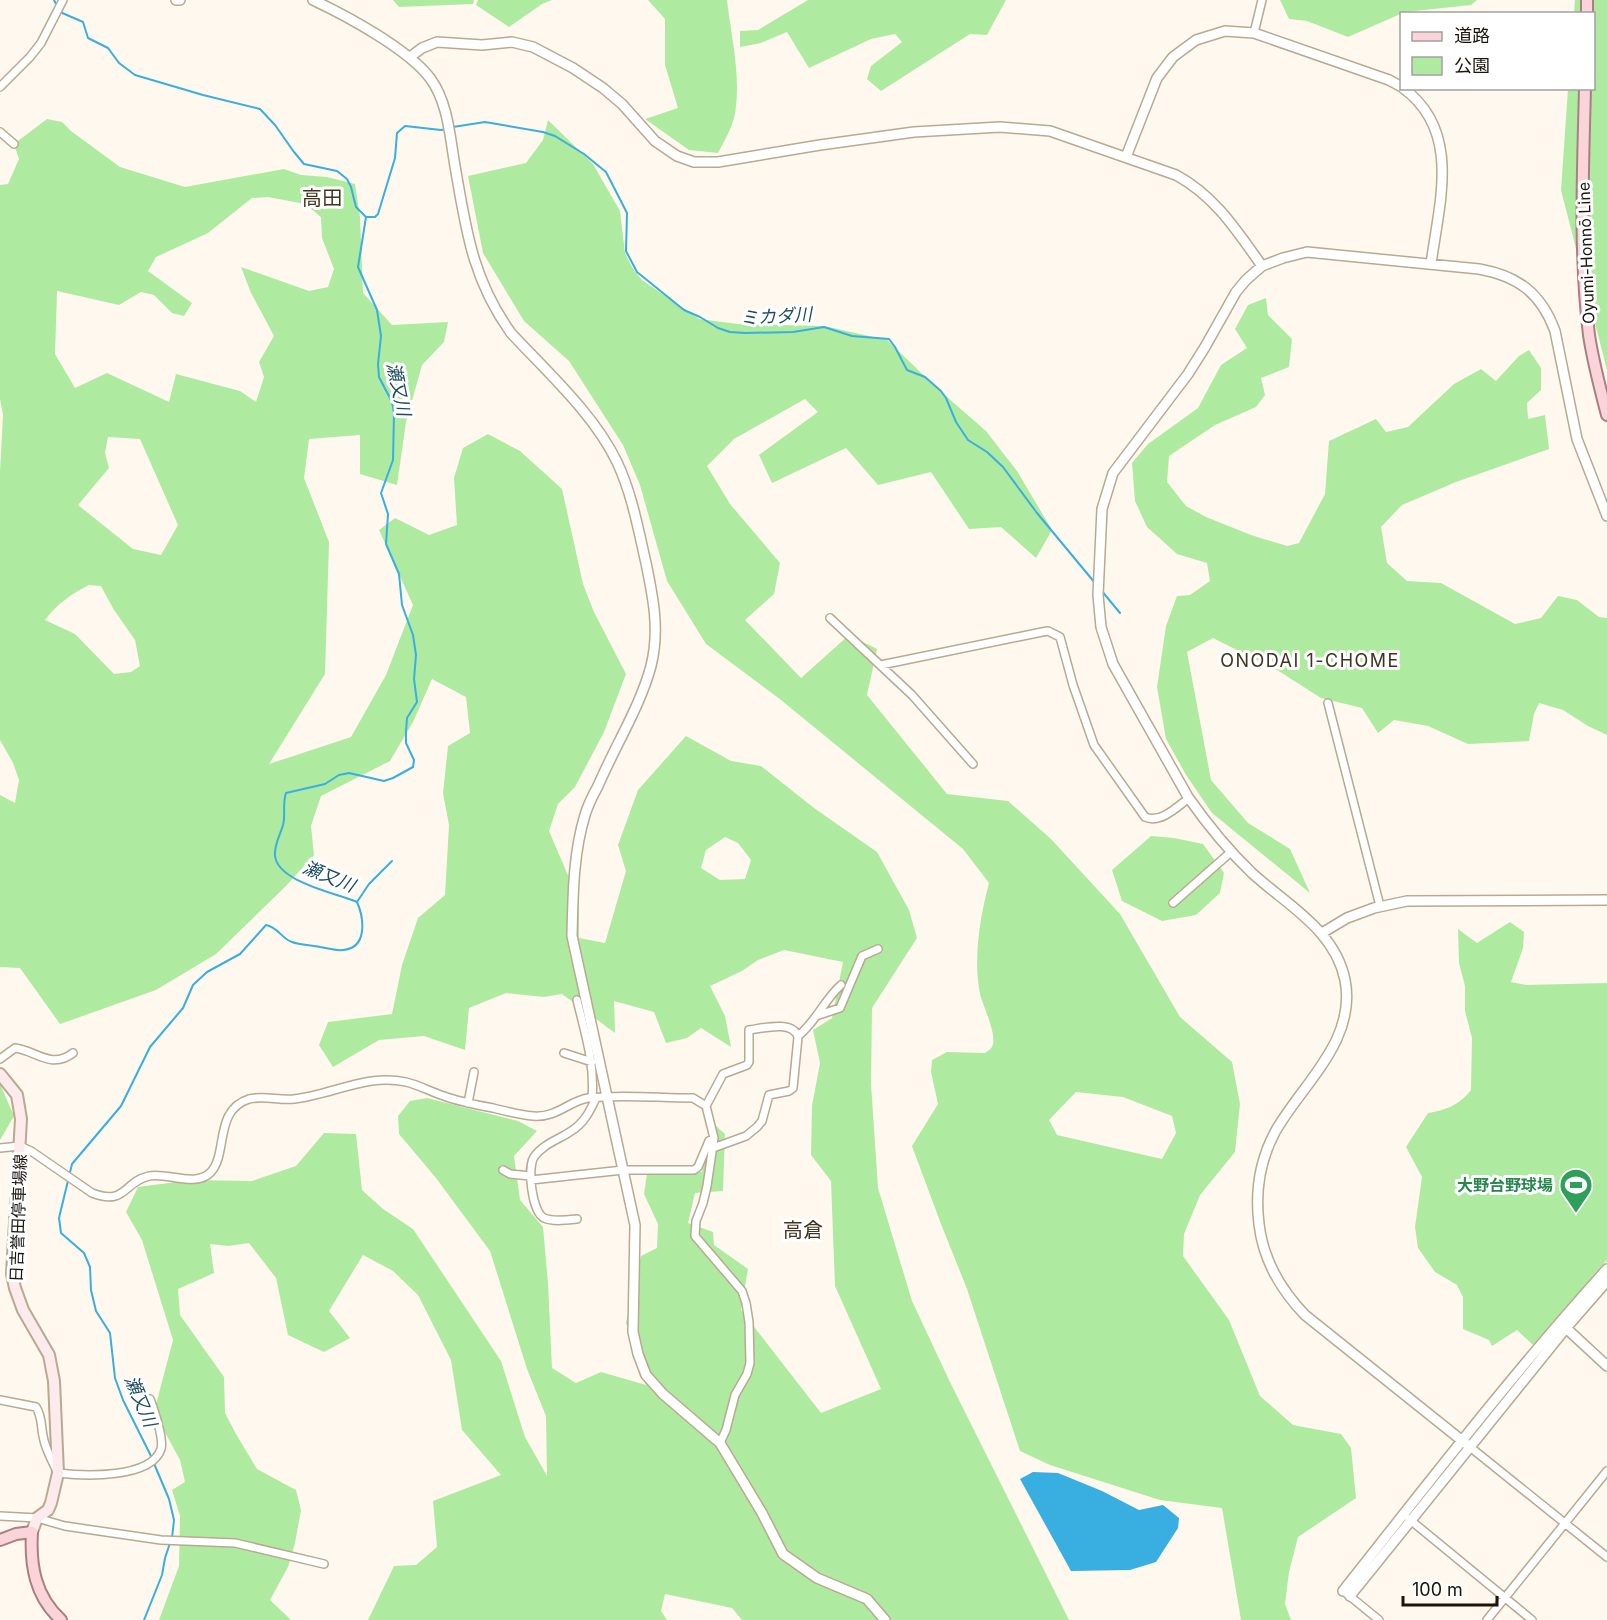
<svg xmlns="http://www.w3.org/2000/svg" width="1607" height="1620" font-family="Inter,'Noto Sans JP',sans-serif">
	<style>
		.green { fill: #aeeba0; fill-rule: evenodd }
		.water { fill: #39aee1 }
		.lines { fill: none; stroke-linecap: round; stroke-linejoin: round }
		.stream { stroke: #39aee1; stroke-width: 2 }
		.minor-casing { stroke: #b9a990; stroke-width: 10 }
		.tertiary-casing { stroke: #b9a990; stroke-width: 12 }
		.secondary-casing { stroke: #b9a990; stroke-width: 14 }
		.primary-casing { stroke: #aa7f81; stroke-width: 14 }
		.minor { stroke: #fff; stroke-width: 7 }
		.tertiary { stroke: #fff; stroke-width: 9 }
		.secondary { stroke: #fdeaec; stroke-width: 10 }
		.primary { stroke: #fbd4da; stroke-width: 10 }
		.labels { text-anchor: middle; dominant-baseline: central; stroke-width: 6; stroke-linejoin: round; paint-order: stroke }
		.street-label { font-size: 16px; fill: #1a140b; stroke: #fff }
		.leisure-label { font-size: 16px; font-weight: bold; fill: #27864d; stroke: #fff; text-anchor: end }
		.water-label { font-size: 18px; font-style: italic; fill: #1d4c62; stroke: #fff }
		.neighbourhood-label { font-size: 18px; letter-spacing: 1.5px; fill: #41341f; stroke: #fff }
		.quarter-label { font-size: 20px; fill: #41341f; stroke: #fff }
	</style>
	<rect width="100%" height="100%" fill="#fff8ee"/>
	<path class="green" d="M393,0H474L473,4L399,7Z
		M478,0H552L542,4L509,27L476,5Z
		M648,0H727C731,34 740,72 736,106C735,123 726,138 718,153L689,150L645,119L678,108L665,65V19Z
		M808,0H1006L987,35L970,34L881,91L867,79L871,66L902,42L895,34L871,39L809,68L787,32L761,43L740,47V31L758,30Z
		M1280,0H1477L1471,5L1405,12L1348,37L1307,21L1289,19Z
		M1575,0H1607V370L1561,190L1568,89L1594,88V14L1574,13Z
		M47,119L62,122L71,131L120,167L185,187L284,169L301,175L327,177L355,184L360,217L363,293L392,325L448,322L444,342L422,365L406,422L397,485L360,474V435L309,439L304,478L329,542L325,674L269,764L351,737L386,675L413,605L379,530L395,518L429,535L457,525L454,478L463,448L488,434L520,451L562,489L583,584L594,612L626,674L604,732L575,787L558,804L549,831L579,901V938L605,943L626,871L618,845L638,790L686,736L731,761L761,766L814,808L877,852L909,910L917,938L872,1008L871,1084L878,1188L912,1301L949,1380L1069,1620H742L732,1608L665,1594L661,1611L667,1620H368L394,1566L416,1565L437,1547L433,1501L501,1475L462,1430L451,1360L418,1295L393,1271L363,1255L329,1311L350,1338L324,1352L288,1335L276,1278L249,1243L228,1246L210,1244L214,1273L178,1289L180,1315L224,1377L225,1413L236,1434L257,1469L296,1490L301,1510L295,1543L288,1567L270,1600L291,1620H159L179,1566L180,1516L172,1490L185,1482L180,1460L154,1412L173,1340L142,1240L126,1212L138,1187L192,1180L252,1181L296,1166L324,1133L356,1134L362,1190L383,1209L413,1229L501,1361L525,1437L547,1476L546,1416L527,1369L490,1251L436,1178L399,1134L398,1116L410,1101L427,1098L518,1121L537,1131L514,1156L520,1200L543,1227L548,1283L552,1368L576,1383L601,1372L646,1385L626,1323L641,1256L657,1248L658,1224L644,1194L647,1174L702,1172L715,1125L725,1134L723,1191L695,1193L688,1223L713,1232L714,1245L748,1269L741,1310L821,1413L881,1389L835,1286L831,1181L811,1155L812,1106L820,1063L813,1030L832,1018L843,962L784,950L758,960L742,971L710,986L725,1016L731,1047L701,1028L687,1038L666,1043L654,1012L614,1001L615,1033L562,994L544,997L506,993L469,1008L465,1050L424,1036L379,1040L333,1067L319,1045L328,1022L392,1014L402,965L418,918L445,895L449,825L443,793L448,746L470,733L466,697L432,679L413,722L390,761L321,796L311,826L314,855L286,886L216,954L156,990L60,1024L20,968L0,967V795L15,803L19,780L13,763L0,740V472L3,415L0,399V185L8,184L19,159L14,144ZM268,197L305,204L321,217L322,238L334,269L328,287L309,291L241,267L251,293L274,336L259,362L264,377L256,402L240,391L176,374L169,402L107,373L75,388L55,354L57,291L119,305L141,292L154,295L172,313L184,316L192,303L148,271L156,257L208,233L252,198ZM108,437L140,439L178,525L161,555L133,549L78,505L109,468L105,453ZM89,585L101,586L114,610L135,640L140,666L131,672L114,674L75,634L45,620C57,604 71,594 89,585ZM725,837L738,843L751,860L745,879L720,880L701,868L706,850Z
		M548,120L593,164L620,211L625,253L633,269L642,280L699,319L738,324L824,326L887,340L939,390L986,431L1017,471L1052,530L1036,558L1001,527L969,529L931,472L878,485L846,448L772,483L759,455L818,412L805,399L734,439L707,466L730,504L780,563L774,594L745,620L801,678L849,635L877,649L867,695L947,794L1008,801L1051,839L1120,914L1180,1017L1232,1062L1240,1104L1235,1152L1200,1195L1184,1234L1183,1256L1229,1320L1260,1396L1293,1425L1341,1434L1351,1448L1356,1498L1298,1537L1289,1572L1285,1604L1291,1620H1241L1222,1508L1160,1500L1050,1465L1020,1451L967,1289L941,1224L912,1146L938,1104L931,1072L932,1060L947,1052L985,1053C987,1051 990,1050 992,1047C998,1036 983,1006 980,994C973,958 980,917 989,883L963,849L781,700L706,644L667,581L640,485L623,445L569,361L524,321L483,253L468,176L526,163L543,140ZM1076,1092L1123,1097L1172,1116L1176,1133L1162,1159L1057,1135L1049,1120Z
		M1266,298L1268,315L1292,339L1289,367L1261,378L1265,395L1256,407L1215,425L1169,456L1167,482L1186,506L1206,517L1251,535L1287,546L1299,543L1325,494L1329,441L1376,419L1386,432L1408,427L1454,384L1481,369L1496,381L1519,356L1529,350L1541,368V390L1527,403L1528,419L1545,415L1549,449L1456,482L1402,505L1381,527L1387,563L1407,581L1441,583L1515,624L1541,618L1558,596L1577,600L1599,617L1607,618V735L1588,726L1563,710L1539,703L1534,714L1529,741L1468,744L1428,726L1394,720L1378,733L1362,708L1321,698L1277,670L1213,638L1187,652L1211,780L1248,823L1290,849L1310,893L1212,813L1186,775L1166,739L1157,687L1166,626L1177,596L1190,595L1210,581L1207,563L1177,554L1147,527L1135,501L1132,463L1148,444L1198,408L1221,365L1247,348L1235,329L1248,305Z
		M1151,836L1174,838L1203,844L1224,873L1220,893L1196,915L1162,921L1122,901L1112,870Z
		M1510,922L1524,932L1523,948L1511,982L1526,985L1607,983V1260L1533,1345L1517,1330L1492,1346L1489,1340L1463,1329V1297L1457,1285L1435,1272L1418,1248L1415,1227L1422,1177L1406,1147L1428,1113C1447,1110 1459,1105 1471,1090L1472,1038L1465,1011V986L1459,963L1458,929L1477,943Z
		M0,1084L14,1116L0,1140Z"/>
	<path class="water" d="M1033,1472L1058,1473L1102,1491L1139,1510L1163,1505L1179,1518L1178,1528L1156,1562L1130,1570L1071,1571L1020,1479Z"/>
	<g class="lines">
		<path class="stream" d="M54,0L60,12L83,22L88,38L108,48L119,63L135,75L203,95L260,109L275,125L294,152L304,164L337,171L347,179L351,187L356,207L366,217
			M453,127L485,122L543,132L555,136L584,154L606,172L627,213L626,251L637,272L684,310L700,317L718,328L730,332L745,333L793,332L824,327L852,336L889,339L895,347L907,370L925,377L941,391L946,398L956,422L968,440L987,452L1003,467L1037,513L1095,583
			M366,217H375L378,214L395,158L397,133L405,126L441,130L448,129
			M1101,590L1120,613
			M357,902L369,884L392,861
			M172,1538L174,1520L169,1499L150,1454L123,1400L115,1378L110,1333L96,1311L91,1290L90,1267L84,1253L61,1233L59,1218L72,1164L121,1106L150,1047L183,1008L193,985L207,972L240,954L266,925C278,927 282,939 292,942C300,945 311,945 320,947C327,948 336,951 343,950C368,948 364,918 357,902C336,893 278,882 275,856C274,844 280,836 283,825C286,815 282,804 286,793L325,784L339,775L349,773L384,781L393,778L413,767L414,760L406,743V731L407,718L417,702L414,679L416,655L413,635L402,605L399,574L386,544L388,514L381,493L393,460L394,413L392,402L379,377L378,364L381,336L377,310L358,267L366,217
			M144,1620L162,1575L165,1558L170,1543"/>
		<g class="minor-casing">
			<path id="minor" d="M1254,33L1262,0
				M0,87L30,57L41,43L63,0
				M0,132L14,144
				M830,618L912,695L973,764
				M881,665L1042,632L1048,631L1060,637L1073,685L1094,745L1145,817C1160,824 1177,807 1189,798
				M1328,703L1380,906
				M1173,903L1231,852
				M577,1000C585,1033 595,1064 592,1098
				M816,1016L840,1008L862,956L878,949
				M798,1036C816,1022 824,1000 841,985
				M564,1053L592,1062
				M0,1059L15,1048C35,1050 51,1070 73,1053
				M468,1103L474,1072
				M706,1106L723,1074L747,1065L749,1062V1030C764,1028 793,1020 798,1037L793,1088L789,1091L769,1095L762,1121L757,1127L746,1136L713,1148
				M0,1148L20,1146L31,1151L92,1193C126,1206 123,1182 149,1176C167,1172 196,1188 211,1172C228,1153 214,1110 249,1099C264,1095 280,1101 294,1099C332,1095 367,1073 406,1082C419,1085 431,1092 444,1096C460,1102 477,1105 493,1108C506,1111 519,1115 533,1116C557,1118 569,1101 588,1098C621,1094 659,1098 693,1098L706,1106L714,1138L707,1186L703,1203L696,1221L695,1236L742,1291L746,1303L749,1322L750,1363L747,1374L735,1395L726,1430L720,1443
				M503,1170L510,1174L531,1176
				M531,1180L623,1170H694L698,1167L709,1141L713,1139
				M577,1219C567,1220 553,1222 544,1218C532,1212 527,1168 534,1157C545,1141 566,1138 579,1125C587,1118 592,1107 596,1098
				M0,1400L36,1407C42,1416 41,1426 43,1436C45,1449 52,1461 58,1473C84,1476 151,1479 161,1449C164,1438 154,1410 150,1399
				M1470,1447L1607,1557
				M0,1516L37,1518L65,1526L161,1540L235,1543L324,1564
				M1409,1519L1532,1620
				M1346,1593L1379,1620
				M1487,1620L1607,1471"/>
		</g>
		<g class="tertiary-casing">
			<path id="tertiary" d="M176,0H180
				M313,0C347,16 408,49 430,78C448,102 450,137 455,166C466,229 472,279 511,333C547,372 594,414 617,462C632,494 638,528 646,563C653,597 660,630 651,666C640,707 615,746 598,786C593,795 588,805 585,815C573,854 573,896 572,936L635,1225L633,1332L638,1354L646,1375L663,1394L720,1443L762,1513L783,1554L817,1578L867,1599L885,1620
				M410,57L422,48L437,42L482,45L512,42L533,47L573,68L603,88L622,104L655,141L677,156L694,162H718L820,145L914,132L1000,127L1050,131L1176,175C1215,196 1237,231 1262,266
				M1403,88C1462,131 1439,203 1431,264
				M1126,157L1157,78L1173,57L1196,40L1225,31L1254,33L1389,80L1402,87
				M1322,933L1347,918L1374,908L1407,901L1607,900
				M1566,1328L1607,1366
				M1470,1447L1305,1315C1281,1290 1263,1259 1259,1224C1255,1192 1260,1160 1275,1132C1302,1084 1357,1041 1345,980C1335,930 1287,905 1252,873C1228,850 1207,824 1188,797L1113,664L1101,627L1098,595L1102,509L1113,473L1188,374L1205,347L1236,292L1246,280L1262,266L1283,258L1307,252L1479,269C1518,276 1541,293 1555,331L1577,439L1607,516
				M1343,1591C1429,1482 1514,1372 1607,1269
				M1350,1596L1566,1328L1607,1281"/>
		</g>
		<g class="secondary-casing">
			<path id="secondary" d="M0,1074L17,1095L21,1119L12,1274L15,1288L23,1310L49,1355L54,1381L58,1473L51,1503L48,1510L37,1518L32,1532"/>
		</g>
		<g class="primary-casing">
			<path id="primary" d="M1587,0V14
				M1585,88C1583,171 1579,253 1589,335C1593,362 1600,388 1607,415
				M0,1540L16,1534L32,1532C30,1566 35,1596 61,1620"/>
		</g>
		<use href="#minor" class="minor"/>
		<use href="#tertiary" class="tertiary"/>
		<use href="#secondary" class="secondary"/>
		<use href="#primary" class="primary"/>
	</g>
	<defs>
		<g id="stadium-pin" transform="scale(1.725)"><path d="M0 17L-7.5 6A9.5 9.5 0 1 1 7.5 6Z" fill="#2e9e5b" stroke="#fff"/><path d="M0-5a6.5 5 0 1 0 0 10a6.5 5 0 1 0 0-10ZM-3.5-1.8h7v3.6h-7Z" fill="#fff"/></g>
	</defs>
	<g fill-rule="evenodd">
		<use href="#stadium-pin" x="1576" y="1185"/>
	</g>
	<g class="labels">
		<g class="street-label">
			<text transform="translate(1586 253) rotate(-92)">Oyumi-Honnō Line</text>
			<text transform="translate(18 1218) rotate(-88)">日吉誉田停車場線</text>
		</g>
		<g class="leisure-label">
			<text x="1553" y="1185">大野台野球場</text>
		</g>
		<g class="water-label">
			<text transform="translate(776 316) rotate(-3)">ミカダ川</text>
			<text transform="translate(399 389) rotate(78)">瀬又川</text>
			<text transform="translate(329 876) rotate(22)">瀬又川</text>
			<text transform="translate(141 1401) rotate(67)">瀬又川</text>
		</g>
		<g class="neighbourhood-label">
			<text x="1310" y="660">ONODAI 1-CHOME</text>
		</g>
		<g class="quarter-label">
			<text x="322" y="198">高田</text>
			<text x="803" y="1230">高倉</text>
		</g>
	</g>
	<rect x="1400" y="12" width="195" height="78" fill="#ffffff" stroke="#a3a19d" stroke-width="1.5"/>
	<rect x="1412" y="32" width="30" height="9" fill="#fbd4da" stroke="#a3a19d" stroke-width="1.5"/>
	<text x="1454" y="42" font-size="18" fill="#1a140b">道路</text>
	<rect x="1412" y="57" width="30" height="18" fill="#aeeba0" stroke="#a3a19d" stroke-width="1.5"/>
	<text x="1454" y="72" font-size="18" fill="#1a140b">公園</text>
	<path d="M1403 1596v9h94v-9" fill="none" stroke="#1a140b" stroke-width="3"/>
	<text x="1412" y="1596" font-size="18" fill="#1a140b" stroke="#ffffff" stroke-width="4.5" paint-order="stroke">100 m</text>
</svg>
